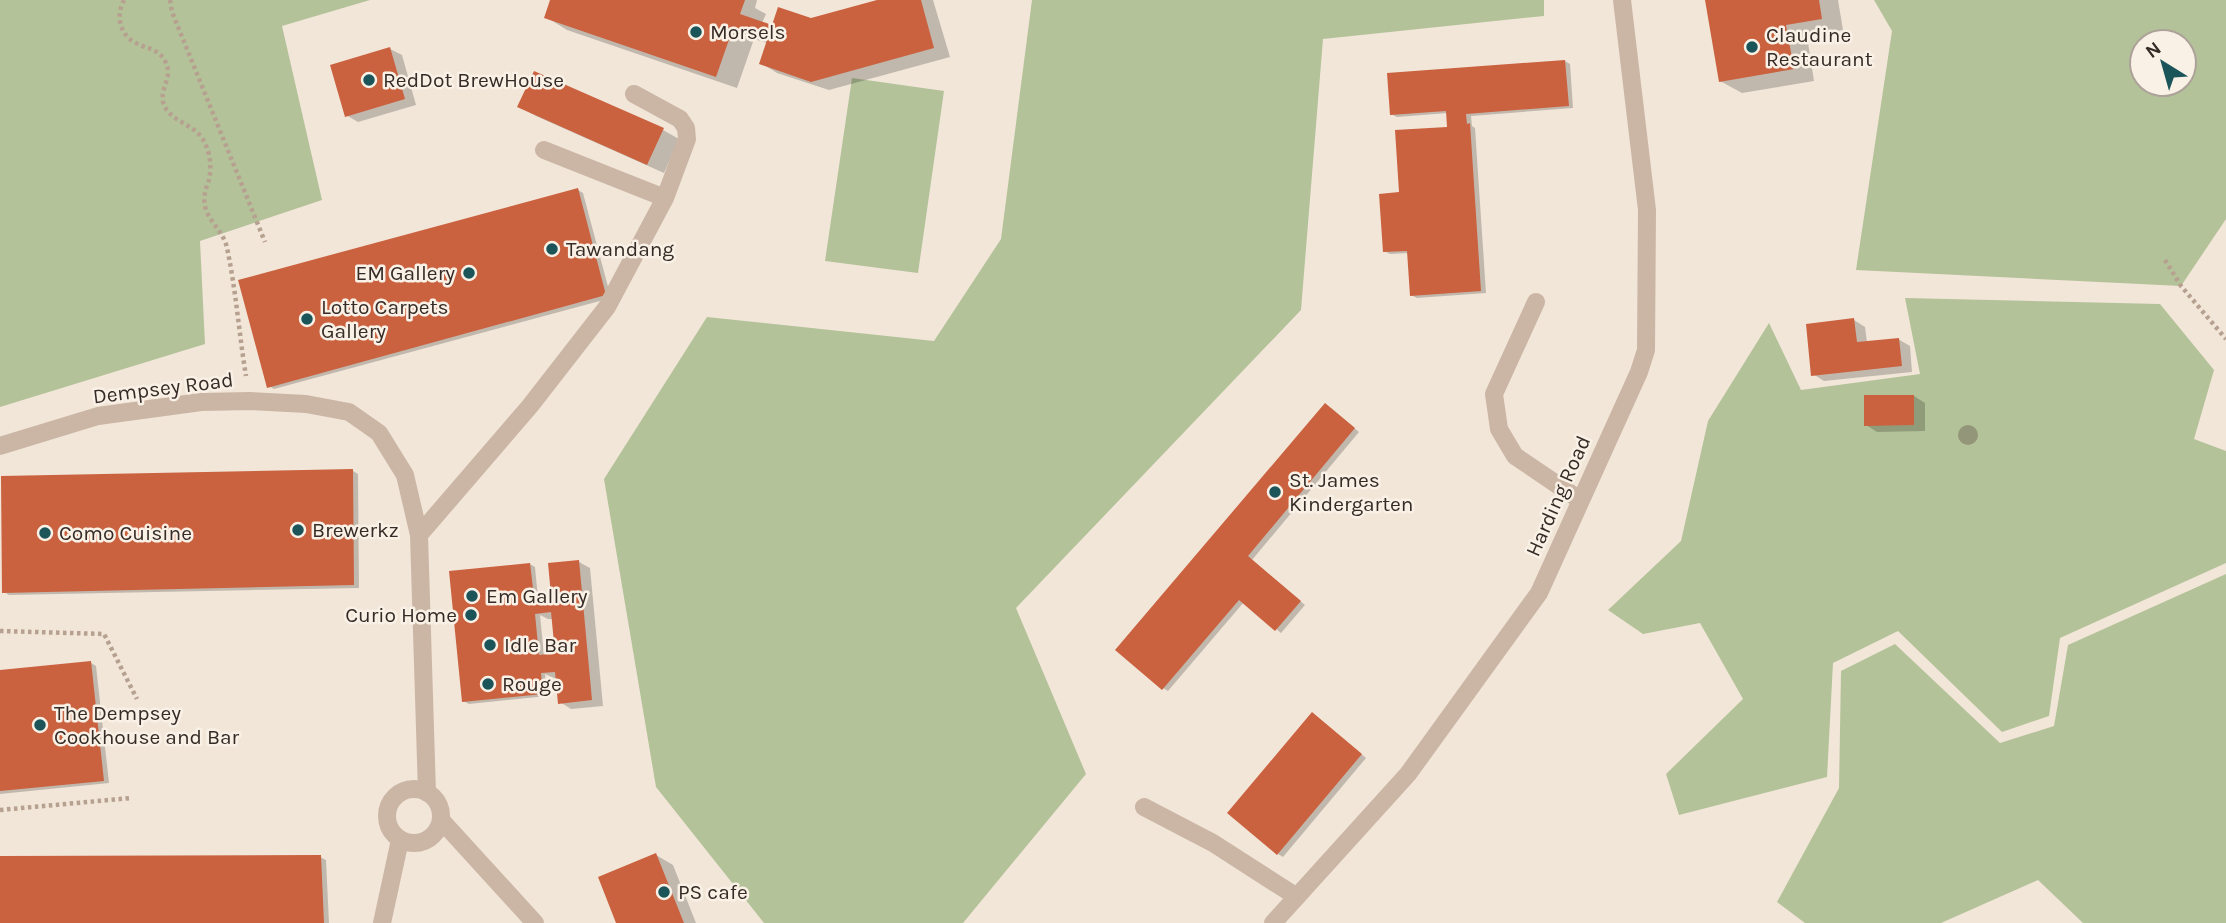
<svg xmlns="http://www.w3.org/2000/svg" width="2226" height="923" font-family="Karla,sans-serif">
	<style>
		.green { fill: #b4c299; fill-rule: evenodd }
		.shadow { fill: #0003; fill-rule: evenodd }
		.building { fill: #ca613f; fill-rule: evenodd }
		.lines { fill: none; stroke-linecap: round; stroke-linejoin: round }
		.path { stroke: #b6a08f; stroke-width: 4.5; stroke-dasharray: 3.5 3.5; stroke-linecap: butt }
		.minor { stroke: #cbb6a5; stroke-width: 18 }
		.tree { fill: #939678 }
		.poi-dot { fill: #1b5559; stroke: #faf1e6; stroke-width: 2.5 }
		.labels { text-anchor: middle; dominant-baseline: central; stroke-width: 5; stroke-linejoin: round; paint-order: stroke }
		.poi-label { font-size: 21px; fill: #362b26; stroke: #faf1e6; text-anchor: start }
		.street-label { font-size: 21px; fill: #362b26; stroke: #faf1e6 }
	</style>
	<rect width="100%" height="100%" fill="#f2e6d9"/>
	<path class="green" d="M0,0H370L282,26L322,200L200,241L205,344L0,407Z
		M1032,0H1544V16L1323,39L1301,310L1016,608L1086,774L963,923H764L656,787L604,479L707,317L934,341L1001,239Z
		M1874,0H2226V219L2181,286L1856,270L1892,31ZM2142,42H2184V84H2142Z
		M852,78L944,91L918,273L825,261Z
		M1905,298L2160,304L2214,370L2194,439L2226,451V563L2060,638L2049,716L2002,732L1898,631L1833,663L1827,777L1679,815L1666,774L1743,699L1700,623L1643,634L1608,610L1681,541L1708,421L1769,323L1801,390L1920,374Z
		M2226,574V923H2083L2038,880L1941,923H1805L1777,902L1839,788L1841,671L1895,644L2000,743L2054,726L2068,645Z"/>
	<path class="shadow" d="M552,0H757L755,8L766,14L762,23L773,27L811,20L885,0H933L950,57L829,90L777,73L761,63L767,43L754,39L737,88L567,30L546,17Z
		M1707,0H1838L1843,30L1807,36L1814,81L1742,93L1720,81Z
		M390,49L402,55L416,105L358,122L346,115Z
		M1565,61L1570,64L1573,108L1471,116L1472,126L1475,128L1486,293L1417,298L1411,295L1409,253L1390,254L1384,251L1401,194L1449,128L1448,113L1397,117L1391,114Z
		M520,107L663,130L679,139L664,173L536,116Z
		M578,190L583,193L611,298L274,389L269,386Z
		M1854,320L1865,327L1867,343L1898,339L1910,346L1912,372L1824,381L1813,374Z
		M1914,396L1925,403V431L1877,432L1866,425Z
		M1331,408L1359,432L1252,560L1305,605L1281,633L1244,602L1168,691L1163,688L1118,650Z
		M353,471L358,474L359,588L9,595L4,592Z
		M579,562L590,568L603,706L571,709L560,702L557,678H554L545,674L547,696L469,704L463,701L530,564L535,567L538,598L553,596ZM540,615L548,619H553L556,655L544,656Z
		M91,663L96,666L109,783L0,794V672Z
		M1317,717L1366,758L1283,857L1278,854Z
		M656,855L673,865L696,923H618Z
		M320,857L326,860L329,923H0V858Z"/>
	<path class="building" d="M550,0H745L740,14L772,25L778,7L811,18L877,0H921L934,48L811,82L759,64L767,40L733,28L716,77L544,18Z
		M1705,0H1819L1822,19L1786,25L1794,69L1719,82Z
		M390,47L405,99L345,117L330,65Z
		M1565,60L1569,106L1466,114L1467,124L1470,123L1481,291L1410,296L1407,251L1383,252L1379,194L1399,192L1395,130L1447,127L1446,111L1390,115L1387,73Z
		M534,71L664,128L647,165L517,107Z
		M578,188L606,295L267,388L238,280Z
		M1854,318L1857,342L1899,338L1902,366L1811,376L1806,324Z
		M1864,395H1914V425L1864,426Z
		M1325,403L1355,428L1248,556L1301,601L1275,631L1239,600L1162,690L1115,650Z
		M353,469L354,585L2,593L1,476Z
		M579,560L592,700L558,704L555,672L541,673L543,694L462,702L449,571L530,563L534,597L551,595L548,563ZM551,612L555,653L539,655L535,614Z
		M91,661L104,781L0,791V670Z
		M1312,712L1362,754L1277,855L1227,813Z
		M656,853L684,923H616L598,877Z
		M321,855L324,923H0V856Z"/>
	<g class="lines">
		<path class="path" d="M124,0C116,15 119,33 134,42C146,49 158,48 165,61C174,77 160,87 163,102C168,121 192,123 202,138C210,150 212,166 209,180C206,188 203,196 205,206C208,221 224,232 227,248C236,290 239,334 246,376
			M170,0L172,12L265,242
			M2165,260L2181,286L2226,339
			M0,631L104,634L137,699
			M0,810L131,798"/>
		<path class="minor" d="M544,150L665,198
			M1536,302L1494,394L1499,429L1515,456L1580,500
			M0,446L98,416L201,402L250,401L306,404L349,412L379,433L405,475L419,535L427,793
			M419,535L530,406L607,307L665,198L687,139L686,128L680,119L634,94
			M387 816a27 27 0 1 1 54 0a27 27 0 1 1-54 0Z
			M1144,807L1213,843L1297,897
			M441,820L535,923
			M382,923L400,840
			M1273,923L1408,774L1539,593L1639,372L1646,350L1647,210L1622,0"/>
	</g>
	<circle class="tree" cx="1968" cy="435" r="10"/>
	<g class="poi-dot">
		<circle cx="696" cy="32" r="7"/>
		<circle cx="1752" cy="47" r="7"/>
		<circle cx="369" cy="80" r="7"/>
		<circle cx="552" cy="249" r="7"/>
		<circle cx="469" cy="273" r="7"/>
		<circle cx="307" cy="319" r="7"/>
		<circle cx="1275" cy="492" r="7"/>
		<circle cx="298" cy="530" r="7"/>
		<circle cx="45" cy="533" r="7"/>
		<circle cx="472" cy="596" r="7"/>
		<circle cx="471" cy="615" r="7"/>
		<circle cx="490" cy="645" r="7"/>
		<circle cx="488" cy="684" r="7"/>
		<circle cx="40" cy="725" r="7"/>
		<circle cx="664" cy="892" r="7"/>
	</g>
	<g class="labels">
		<g class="poi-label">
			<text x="710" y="32">Morsels</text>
			<text x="1766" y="35">Claudine<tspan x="1766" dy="24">Restaurant</tspan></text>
			<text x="383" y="80">RedDot BrewHouse</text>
			<text x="566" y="249">Tawandang</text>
			<text x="455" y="273" text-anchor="end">EM Gallery</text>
			<text x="321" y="307">Lotto Carpets<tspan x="321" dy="24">Gallery</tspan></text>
			<text x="1289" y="480">St. James<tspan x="1289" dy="24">Kindergarten</tspan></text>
			<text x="312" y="530">Brewerkz</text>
			<text x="59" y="533">Como Cuisine</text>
			<text x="486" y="596">Em Gallery</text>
			<text x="457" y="615" text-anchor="end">Curio Home</text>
			<text x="504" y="645">Idle Bar</text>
			<text x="502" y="684">Rouge</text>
			<text x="54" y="713">The Dempsey<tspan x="54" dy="24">Cookhouse and Bar</tspan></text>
			<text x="678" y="892">PS cafe</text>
		</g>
		<g class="street-label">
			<text transform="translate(163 388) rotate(-7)">Dempsey Road</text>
			<text transform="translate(1558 496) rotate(-66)">Harding Road</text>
		</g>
	</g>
	<g transform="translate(2163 63) rotate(323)"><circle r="33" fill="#faf1e6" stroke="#aca299" stroke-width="2"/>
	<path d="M0-5L12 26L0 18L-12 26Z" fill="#1b5559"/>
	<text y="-10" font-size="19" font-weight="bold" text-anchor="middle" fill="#362b26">N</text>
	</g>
</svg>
